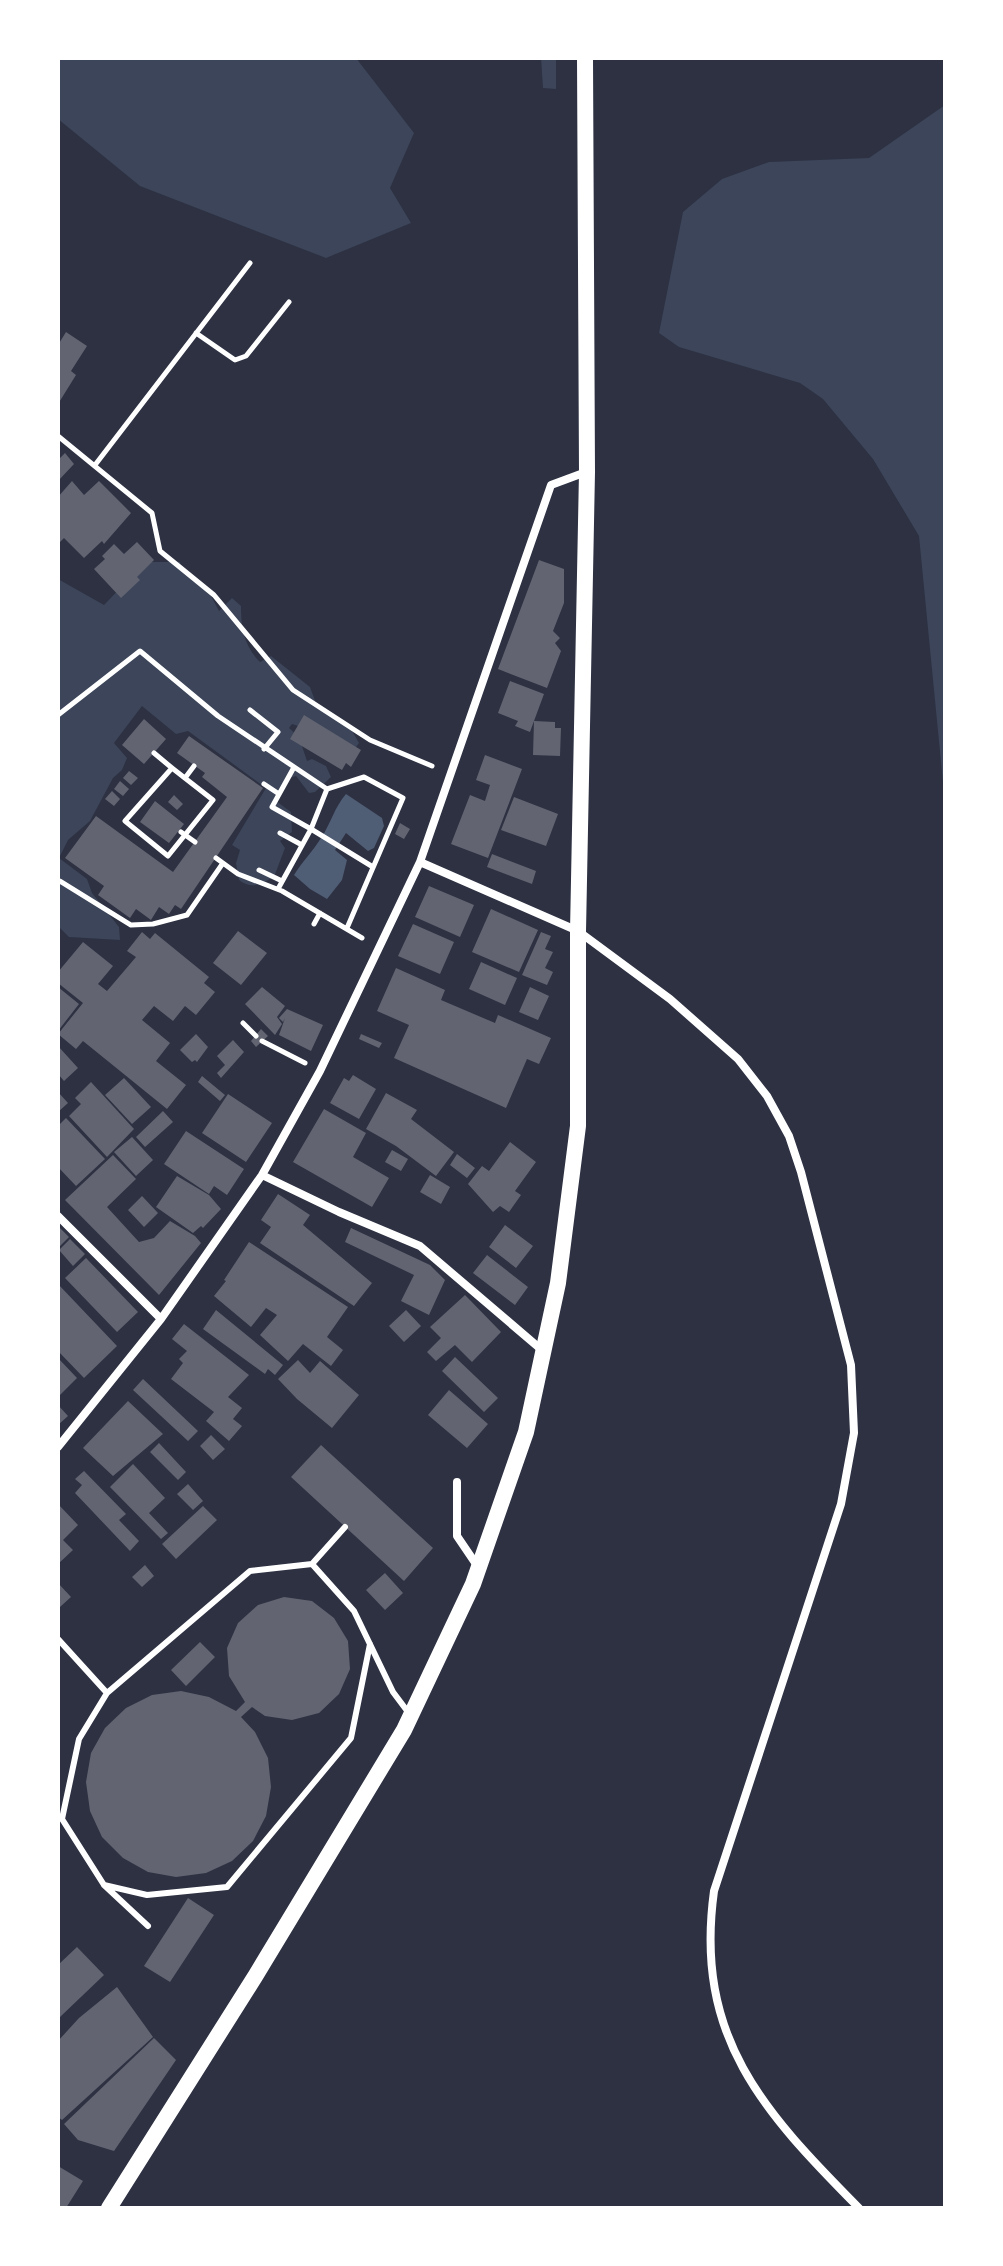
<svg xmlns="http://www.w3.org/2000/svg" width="1003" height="2266" font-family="'Open Sans',sans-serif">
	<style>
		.green { fill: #3c4559 }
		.water { fill: #4f5d75 }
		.building { fill: #626471 }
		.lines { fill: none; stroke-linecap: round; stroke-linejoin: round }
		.path { stroke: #fff; stroke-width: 5 }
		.service { stroke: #fff; stroke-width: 6 }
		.minor { stroke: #fff; stroke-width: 8 }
		.secondary { stroke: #fff; stroke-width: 16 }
	</style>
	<rect width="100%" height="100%" fill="#2d3142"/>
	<path class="green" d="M58,58H356L414,133L390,188L411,223L326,258L140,186L58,119Z
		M541,58H556V89L543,88Z
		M945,105V803L919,536L873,459L823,399L800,383L679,347L659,333L683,212L722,179L769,162L869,158Z
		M145,562H180L182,572L210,594L219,611L232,598L241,606C241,628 244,646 260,662L271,656L310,687L317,706L351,729L359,743L350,755L304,728L292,724L289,728L299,737L307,761L312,759L326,766L331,777L315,792L309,793L296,776L287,779L276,801L291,812L292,832L280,841L285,848L274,877C260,884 252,890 239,880L236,863L240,850L232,845L266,788L188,731L176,734L142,706L114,743L127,758L122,770L113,778L90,821L68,840L59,858L87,879L92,893L119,927L120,940L69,937L58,926V579L104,605Z"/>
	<path class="water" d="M346,794L382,818L384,826L374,848L368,851L346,833L335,850L347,860L342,880L327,899L310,889L294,875C302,862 313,851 321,838C331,823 334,808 346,794Z"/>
	<path class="building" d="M66,332L87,346L71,371L76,375L58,404V345Z
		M65,453L74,464L58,481V460Z
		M72,481L84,495L99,481L131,513L104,544L102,541L84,558L64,538L58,544V497Z
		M137,542L154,560L137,577L140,580L121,598L94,569L105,559L102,556L114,544L124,554Z
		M539,560L564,569V603L553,631L560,638L555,643L561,651L547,688L498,669Z
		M510,681L544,694L534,721L555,722V728H561L560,756L533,755L534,721L530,732L515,726L518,721L498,713Z
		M304,715L361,750L351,767L346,763L342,770L290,739Z
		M144,719L166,739L144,764L122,745Z
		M189,736L263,788L181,909L175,905L169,914L159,907L151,920L136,909L130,918L98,895L104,886L65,858L96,816L173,872L227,797L202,777L205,773L177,753Z
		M485,755L522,769L488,858L451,844L470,795L485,801L490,785L476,780Z
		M129,771L138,778L131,785L123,778Z
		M120,781L129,789L123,796L114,789Z
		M112,791L120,799L114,806L105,799Z
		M174,795L183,804L177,810L168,802Z
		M514,797L558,814L546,846L501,830Z
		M155,801L184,824L169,843L140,822Z
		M400,823L410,829L404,839L395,834Z
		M492,854L536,871L532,884L487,867Z
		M429,886L474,905L460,937L415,917Z
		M491,909L538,930L519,972L472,952Z
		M413,924L454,942L440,974L398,956Z
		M238,931L267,953L241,985L213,963Z
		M142,932L150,939L155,933L209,977L204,983L215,992L196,1015L185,1006L173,1021L154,1006L142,1020L170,1043L156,1061L186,1085L167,1109L83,1041L76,1049L58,1034L83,1003L58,983V972L83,942L113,966L98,984L107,991L136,957L127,951Z
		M541,932L551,936L545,949L553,952L545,968L553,972L547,985L522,975Z
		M481,962L517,978L505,1005L469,989Z
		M396,968L445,990L441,1000L495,1023L498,1015L551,1038L539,1064L527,1059L506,1108L394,1058L409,1025L377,1011Z
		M58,987L79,1004L58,1031Z
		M262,987L285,1006L277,1017L282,1024L275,1035L245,1004Z
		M530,987L549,996L538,1020L519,1012Z
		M287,1009L323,1025L311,1051L279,1035L285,1018L283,1022L279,1018Z
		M261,1029L268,1036L256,1047L251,1041Z
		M196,1034L208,1047L197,1062L195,1060L192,1062L180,1050Z
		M361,1034L382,1043L379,1048L359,1039Z
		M233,1040L244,1052L221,1078L217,1073L225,1065L217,1056Z
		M58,1046L78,1068L64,1081L58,1074Z
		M353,1075L376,1089L359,1119L330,1103L344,1078L349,1081Z
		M202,1076L225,1095L220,1101L198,1082Z
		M124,1078L151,1107L132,1124L105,1095Z
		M91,1082L134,1129L107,1157L69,1116L81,1104L75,1098Z
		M58,1092L68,1103L58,1112Z
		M386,1093L417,1110L411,1119L454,1152L436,1176L396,1146L366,1129Z
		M228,1094L272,1123L246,1162L202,1133Z
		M324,1109L366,1133L353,1157L389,1178L372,1207L293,1162Z
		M163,1111L173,1122L145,1147L136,1137Z
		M66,1118L105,1159L76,1186L58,1167V1126Z
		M186,1131L244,1169L227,1195L214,1186L209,1194L164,1164Z
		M132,1137L153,1160L136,1176L114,1152Z
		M510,1142L536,1162L515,1191L521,1195L509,1212L500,1206L493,1212L468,1184L482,1166L489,1171Z
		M392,1150L408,1159L401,1171L385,1162Z
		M457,1154L475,1168L467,1178L450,1165Z
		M113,1155L136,1179L107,1207L139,1242L154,1238L170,1221L195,1236L201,1243L159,1295L65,1200Z
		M430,1175L450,1187L441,1204L420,1192Z
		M177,1176L209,1195L221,1209L203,1228L201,1226L193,1233L156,1207Z
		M278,1194L310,1215L303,1225L372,1283L354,1306L260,1243L271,1227L261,1220Z
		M142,1196L158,1213L144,1227L128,1210Z
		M505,1225L533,1246L516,1268L489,1247Z
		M58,1226L69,1237L58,1248Z
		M351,1228L430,1265L445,1280L429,1315L401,1301L414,1275L345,1242Z
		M70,1239L85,1254L73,1266L59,1250Z
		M249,1242L348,1307L327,1337L343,1350L331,1366L303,1344L288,1361L260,1335L277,1315L266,1308L251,1327L214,1296L226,1281L224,1280Z
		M487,1255L528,1287L515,1305L473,1273Z
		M86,1258L138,1312L117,1332L65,1278Z
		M58,1284L117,1346L84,1378L58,1351Z
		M465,1295L501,1332L472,1362L455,1345L436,1361L427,1352L441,1338L430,1327Z
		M216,1310L283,1365L275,1375L268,1369L265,1374L203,1329Z
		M406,1310L421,1326L404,1342L389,1326Z
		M184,1324L249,1375L228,1397L242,1408L233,1419L242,1426L229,1441L206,1421L214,1412L171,1379L183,1363L179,1359L187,1351L172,1339Z
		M455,1357L498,1398L484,1412L442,1371Z
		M58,1358L77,1378L58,1397Z
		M298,1360L310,1373L320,1361L359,1395L332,1428L297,1399L278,1379Z
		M143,1379L198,1431L188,1441L133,1390Z
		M449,1390L488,1424L467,1448L428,1415Z
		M128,1401L163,1434L113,1476L83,1448Z
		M58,1405L68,1416L58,1425Z
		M211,1435L225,1449L213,1460L200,1446Z
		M159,1443L186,1472L178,1480L150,1452Z
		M321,1445L433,1548L404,1581L291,1477Z
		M133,1464L165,1498L149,1513L168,1533L161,1539L110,1487Z
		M84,1471L126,1514L119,1520L139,1541L130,1551L75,1493L82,1485L75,1479Z
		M188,1484L203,1501L193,1510L177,1494Z
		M58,1504L78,1525L63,1540L73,1550L58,1564Z
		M203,1506L217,1520L176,1559L162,1544Z
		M145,1565L154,1576L142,1587L132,1577Z
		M385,1573L403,1593L385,1610L366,1590Z
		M58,1583L71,1597L60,1607L58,1605Z
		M284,1597L312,1601L334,1618L348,1641L350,1669L339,1694L319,1713L292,1720L265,1716L252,1707L241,1717L255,1732L268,1758L271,1787L266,1816L253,1841L232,1861L206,1873L176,1877L148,1872L123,1858L102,1837L90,1811L86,1782L91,1753L105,1728L126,1708L152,1695L181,1691L209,1697L236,1711L245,1702L229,1676L227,1648L238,1623L258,1605Z
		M200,1642L215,1657L186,1686L171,1670Z
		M188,1898L214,1915L170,1982L144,1966Z
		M77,1947L104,1975L60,2017L58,2015V1965Z
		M117,1987L153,2037L62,2120L58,2117V2041L79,2018Z
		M154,2038L176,2060L114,2151L78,2140L64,2124Z
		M58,2166L83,2181L66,2208H58Z"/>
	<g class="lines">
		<path class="path" d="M196,333L235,360L246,356L289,302
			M58,436L152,513L160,551L214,595L293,690L370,740L432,766
			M95,465L250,263
			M250,710L278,732L264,749
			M58,715L140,651L218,716L327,789L364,777L403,798L347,928
			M154,753L172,768
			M172,768L213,800L168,856L125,821Z
			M185,778L194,766
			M264,784L279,794
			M327,789L311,829L373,867
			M181,832L195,842
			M280,833L302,845
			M216,858L238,874L282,891L362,938
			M259,870L282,881
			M58,883L60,881L131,925L153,924L187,915L223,863
			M278,889L311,829L272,807L293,769
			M314,924L320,913
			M243,1023L256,1036
			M262,1041L305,1063"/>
		<path class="service" d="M345,1527L312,1564L354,1611L393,1692L408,1712
			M58,1639L107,1693L79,1739L62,1819L104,1885L148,1926
			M107,1693L250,1571L312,1564
			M104,1885L147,1895L227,1887L351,1738L370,1644"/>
		<path class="minor" d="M420,862L578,931L670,999L738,1059L767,1096L789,1136L801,1172L851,1365L854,1433L841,1504L714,1891C694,2037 763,2111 859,2208
			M262,1175L339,1212L420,1246L543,1351
			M58,1216L161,1319
			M58,1447L161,1319L262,1175L320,1071L420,862L551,485L586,472
			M457,1482V1536L478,1567"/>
		<path class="secondary" d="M109,2208L256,1975L404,1730L473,1584L526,1432L558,1283L578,1126V931L587,472L585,58"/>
	</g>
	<rect width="1003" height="2266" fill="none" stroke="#ffffff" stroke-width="120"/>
</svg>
